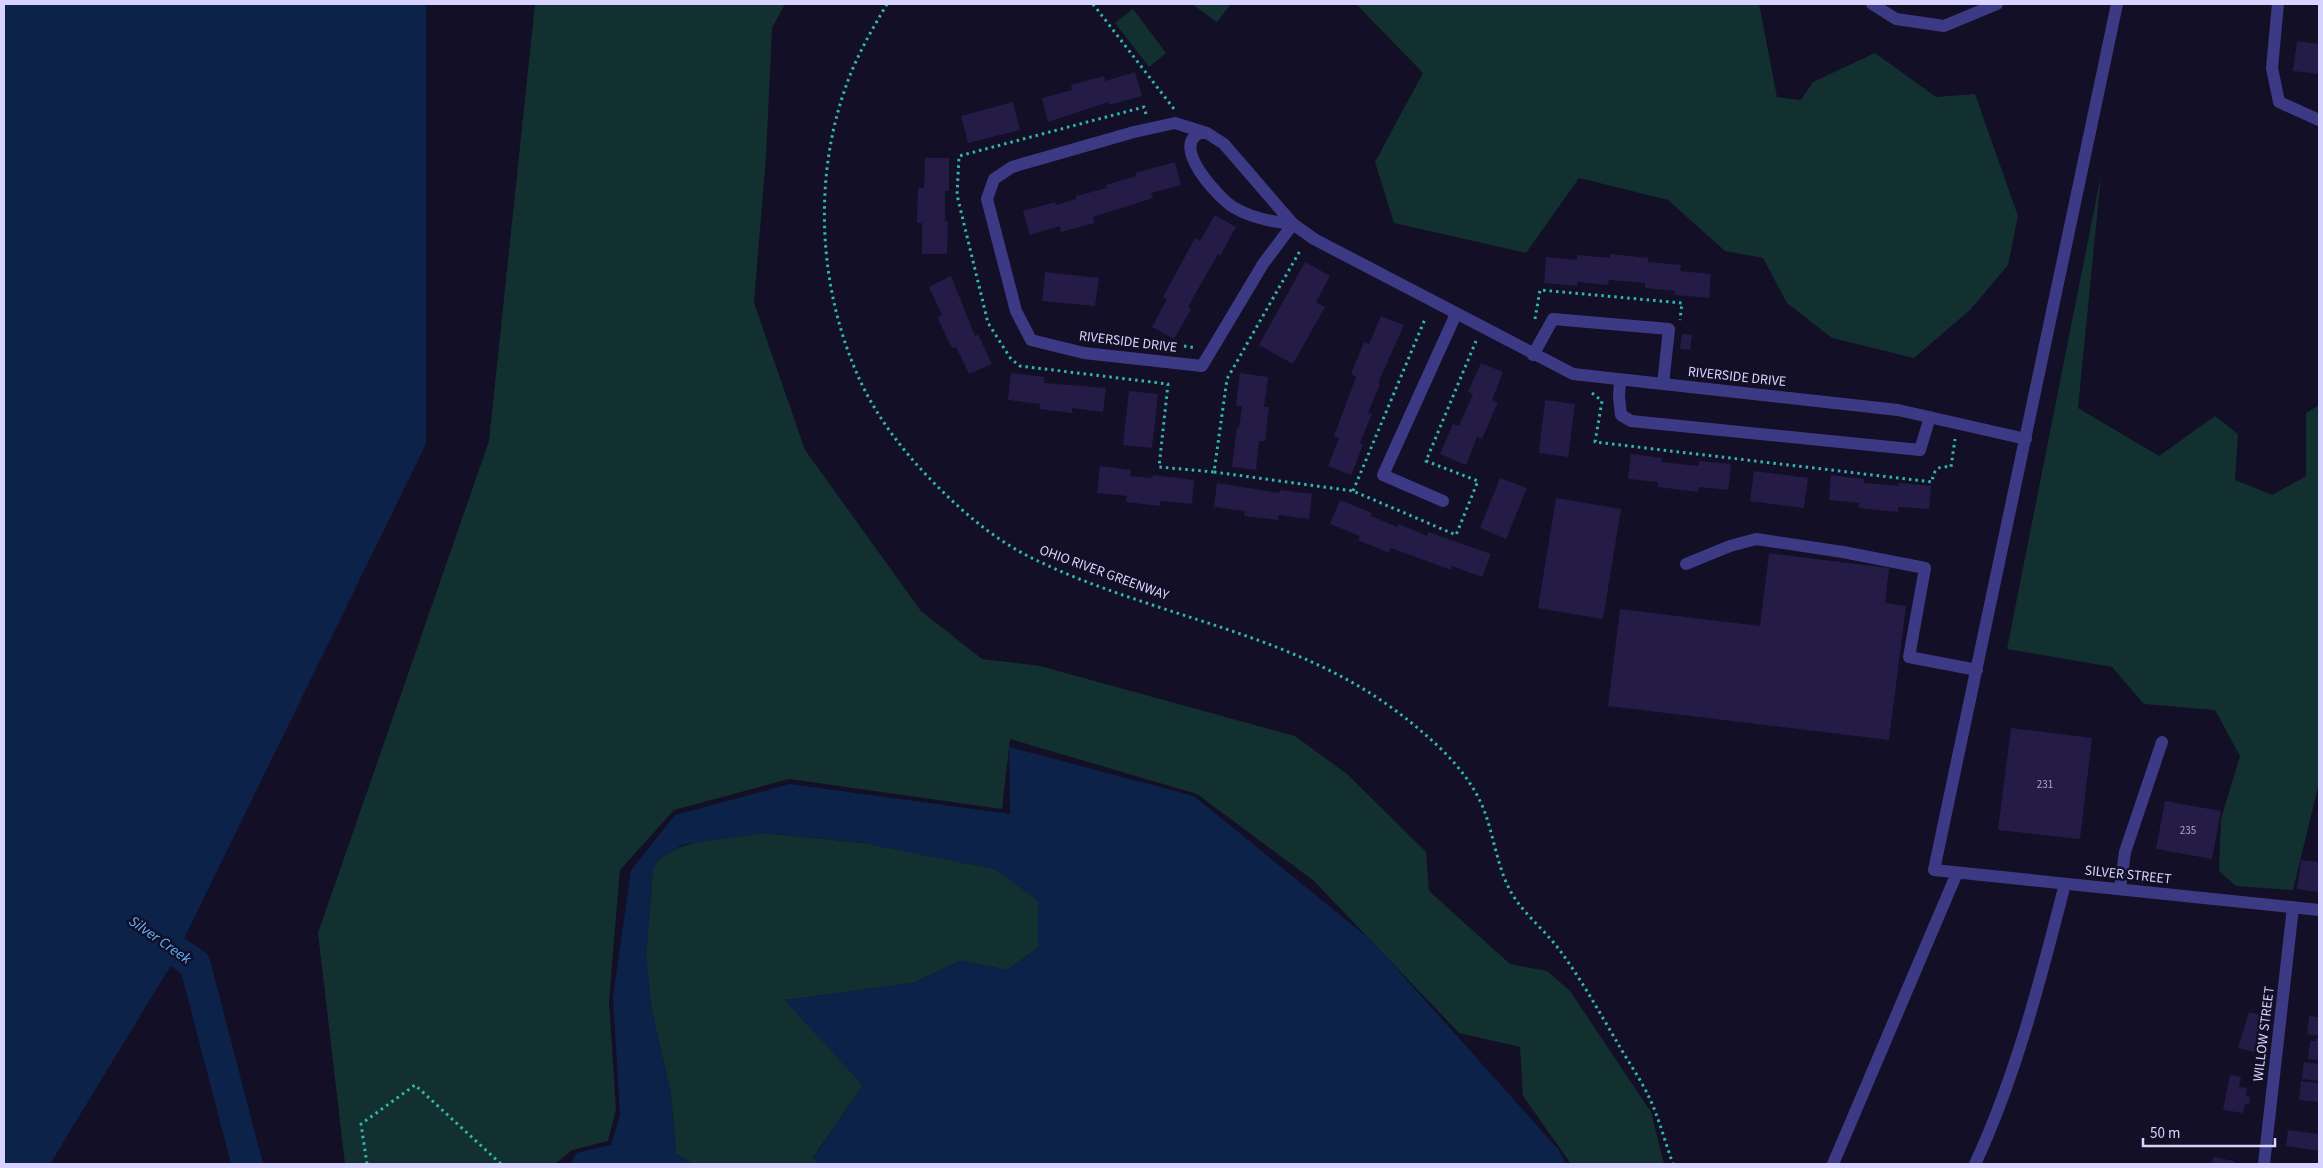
<svg xmlns="http://www.w3.org/2000/svg" width="2323" height="1168" font-family="'Source Sans 3',sans-serif">
	<style>
		.green { fill: #12302f }
		.water { fill: #0c2248 }
		.lines { fill: none; stroke-linecap: round; stroke-linejoin: round }
		.river { stroke: #0c2248; stroke-width: 31 }
		.building { fill: #241b47 }
		.path { stroke: #2fb8b0; stroke-width: 3; stroke-dasharray: 2.5 4; stroke-linecap: butt }
		.minor { stroke: #3d3a85; stroke-width: 12 }
		.labels { text-anchor: middle; dominant-baseline: central; stroke-width: 5; stroke-linejoin: round; paint-order: stroke }
		.number-label { font-size: 11px; fill: #aca6d1 }
		.street-label { font-size: 14px; fill: #d9d4ff; stroke: #130f26 }
		.water-label { font-size: 15px; font-style: italic; fill: #62b6ff; stroke: #130f26 }
	</style>
	<rect width="100%" height="100%" fill="#130f26"/>
	<path class="green" d="M535,4H785L772,28L766,158L754,303L805,450L921,611L982,659L1040,666L1295,736L1347,774L1426,852L1429,891L1510,964L1547,971L1570,991L1651,1112L1664,1164H1571L1523,1096L1520,1047L1459,1033L1314,881L1197,794L1010,739L1002,809L789,779L674,810L620,870L609,1001L616,1110L608,1141L572,1150L555,1164H345L318,933L489,441Z
		M1192,4H1231L1217,22Z
		M1356,4H1759L1777,97L1801,100L1813,82L1875,53L1936,97L1975,94L2018,216L2008,265L1970,310L1914,358L1832,338L1787,303L1763,258L1725,251L1668,200L1579,178L1526,253L1394,223L1375,162L1423,73Z
		M1133,9L1166,53L1149,67L1115,23Z
		M2101,175L2078,408L2159,456L2215,416L2238,434L2235,480L2272,495L2306,476V413L2319,405V783L2293,890L2236,886L2219,871L2221,819L2240,756L2215,710L2144,704L2112,667L2007,649Z
		M764,833L864,843L995,869L1038,900V948L1007,970L960,961L913,983L785,1000L863,1085L813,1158L819,1164H693L676,1154L671,1095L651,1007L646,954L653,869C667,838 734,838 764,833Z"/>
	<path class="water" d="M4,4H426V444L171,965L50,1164H4Z
		M1009,747L1194,796L1372,941L1558,1149L1566,1164H819L813,1159L863,1085L784,1000L913,983L960,961L1007,970L1038,948V901L995,869L864,843L764,833L682,845L657,861L653,869L646,954L651,1007L671,1095L676,1154L693,1164H571L576,1153L611,1145L620,1115L613,997L631,870L675,815L790,784L1010,814Z"/>
	<g class="lines">
		<path class="river" d="M142,928L195,964L247,1164"/>
	</g>
	<path class="building" d="M2297,41L2319,44V74L2293,71Z
		M1135,72L1142,96L1109,105L1108,102L1048,122L1042,98L1072,90L1071,85L1104,76L1105,81Z
		M1013,102L1020,130L968,143L961,116Z
		M925,158H949V191H945V221H948L947,254H922V223H917L918,188H924Z
		M1175,162L1181,185L1151,193L1153,198L1093,217L1094,223L1061,232L1060,226L1030,235L1023,211L1055,202L1056,205L1076,199V196L1107,188L1106,185L1136,176L1135,173Z
		M1215,215L1236,227L1220,256L1218,254L1188,307L1191,309L1174,339L1152,327L1167,299L1163,297L1195,238L1200,241Z
		M1610,254L1648,258V262L1681,265L1680,271L1711,274L1709,298L1675,295V291L1645,288V283L1609,280L1608,285L1578,282L1577,286L1544,283L1546,257L1577,260V255L1610,258Z
		M1305,262L1330,276L1316,302L1325,307L1293,364L1259,345Z
		M1045,272L1099,278L1095,306L1042,301Z
		M951,276L975,336L978,334L992,364L969,374L956,347L952,348L937,317L942,315L929,287Z
		M1381,316L1404,325L1378,383L1380,384L1368,413L1372,414L1360,443L1363,445L1351,475L1328,466L1339,438L1334,436L1356,377L1351,374L1364,342L1369,344Z
		M1682,334L1692,335L1690,350L1680,349Z
		M1481,363L1503,372L1492,400L1498,402L1482,439L1477,437L1466,465L1440,454L1453,424L1459,426L1473,394L1468,392Z
		M1011,373L1044,377V383L1106,388L1103,412L1072,408V413L1039,409L1040,404L1008,400Z
		M1240,373L1268,377L1264,407H1269L1265,441H1259L1256,470L1232,467L1237,427L1239,428L1242,406H1236Z
		M1129,391L1158,394L1152,448L1123,445Z
		M1545,400L1575,404L1568,457L1539,453Z
		M1631,454L1662,458L1661,462L1699,466V461L1731,464L1728,490L1699,487L1698,492L1658,487V482L1628,479Z
		M1100,466L1131,470L1130,476L1152,478L1153,475L1194,480L1192,504L1160,501V506L1126,502L1127,496L1097,493Z
		M1754,471L1808,478L1804,508L1750,501Z
		M1831,475L1864,479V483L1899,486V483L1931,486L1929,509L1898,507V512L1859,508V503L1829,500Z
		M1500,478L1527,488L1506,539L1480,528Z
		M1217,483L1279,493L1280,490L1312,494L1309,519L1278,515V520L1244,516L1245,511L1214,507Z
		M1556,498L1621,509L1603,619L1538,608Z
		M1340,500L1372,513L1371,516L1397,527L1399,524L1427,536L1428,532L1491,554L1482,577L1452,566L1451,570L1391,548L1389,553L1358,540L1360,536L1330,524Z
		M1769,553L1889,568L1885,603L1906,606L1889,740L1608,706L1620,609L1760,626Z
		M2011,728L2092,738L2080,839L1998,830Z
		M2165,801L2221,811L2212,859L2156,849Z
		M2301,860L2319,862L2318,892L2297,889Z
		M2249,1012L2261,1015L2255,1052L2238,1048Z
		M2309,1016L2319,1017V1036L2307,1034Z
		M2316,1038L2319,1039V1060L2308,1059L2310,1041H2316Z
		M2304,1062L2319,1064V1081L2302,1079Z
		M2230,1075L2241,1077L2239,1087L2247,1088L2246,1096L2250,1097L2249,1105L2245,1104L2243,1113L2223,1110Z
		M2301,1081L2319,1083V1102L2299,1100Z
		M2288,1130L2319,1134V1151L2286,1146Z
		M2213,1157L2234,1161V1164H2212Z"/>
	<g class="lines">
		<path class="path" d="M887,4C871,31 855,59 845,89C813,181 819,288 858,376C876,417 905,454 937,486C967,516 999,543 1038,561C1164,621 1304,633 1414,725C1443,749 1470,775 1484,810C1495,839 1498,875 1516,900C1528,917 1545,931 1558,948C1580,977 1598,1010 1617,1042C1627,1060 1640,1078 1649,1097C1659,1118 1665,1142 1673,1164
			M1093,4L1174,109
			M1146,114L1144,107L959,156L957,195L988,323L1011,359L1020,366L1168,384L1159,467L1214,472L1227,379L1301,249
			M1535,319L1540,290L1682,303L1680,320
			M1184,346L1196,348
			M1592,393L1602,401L1595,442L1932,482C1934,468 1938,466 1951,467L1955,439
			M1214,472L1353,491L1456,535L1478,481L1426,461L1476,341
			M1353,491L1425,319
			M367,1164L361,1124L415,1085L501,1164"/>
		<path class="minor" d="M1872,4L1896,19L1944,26L1997,4
			M2117,4L1934,870L2319,910
			M2278,4L2272,68L2279,102L2319,120
			M1200,133H1207L1224,144L1293,224C1272,222 1251,218 1233,207C1218,197 1170,146 1200,133Z
			M1207,133L1175,123L1134,132L1012,167L994,179L987,199L1016,311L1031,340L1084,353L1202,366L1263,264L1293,224L1314,239L1573,374L1898,410L2026,439
			M1533,355L1553,319L1669,329L1663,384
			M1620,380L1619,397L1621,415L1631,421L1920,450L1930,417
			M1443,501L1383,475L1456,314
			M1686,564L1730,546L1756,539L1843,552L1925,568L1909,657L1977,670
			M2120,889L2125,852L2162,742
			M1833,1164L1957,873
			M1975,1164C2016,1076 2041,978 2065,884
			M2264,1164L2293,907"/>
	</g>
	<g class="labels">
		<g class="number-label">
			<text x="2045" y="784">231</text>
			<text x="2188" y="830">235</text>
		</g>
		<g class="street-label">
			<text transform="translate(1128 342) rotate(7)">RIVERSIDE DRIVE</text>
			<text transform="translate(1737 377) rotate(6)">RIVERSIDE DRIVE</text>
			<text transform="translate(1104 573) rotate(20)">OHIO RIVER GREENWAY</text>
			<text transform="translate(2128 875) rotate(6)">SILVER STREET</text>
			<text transform="translate(2264 1034) rotate(-83)">WILLOW STREET</text>
		</g>
		<g class="water-label">
			<text transform="translate(160 940) rotate(35)">Silver Creek</text>
		</g>
	</g>
	<rect width="2323" height="1168" fill="none" stroke="#d9d4ff" stroke-width="10"/>
	<path d="M2143 1138v8h132v-8" fill="none" stroke="#d9d4ff" stroke-width="2.5"/>
	<text x="2150" y="1138" font-size="15" fill="#d9d4ff" stroke="#130f26" stroke-width="4" paint-order="stroke">50 m</text>
</svg>
